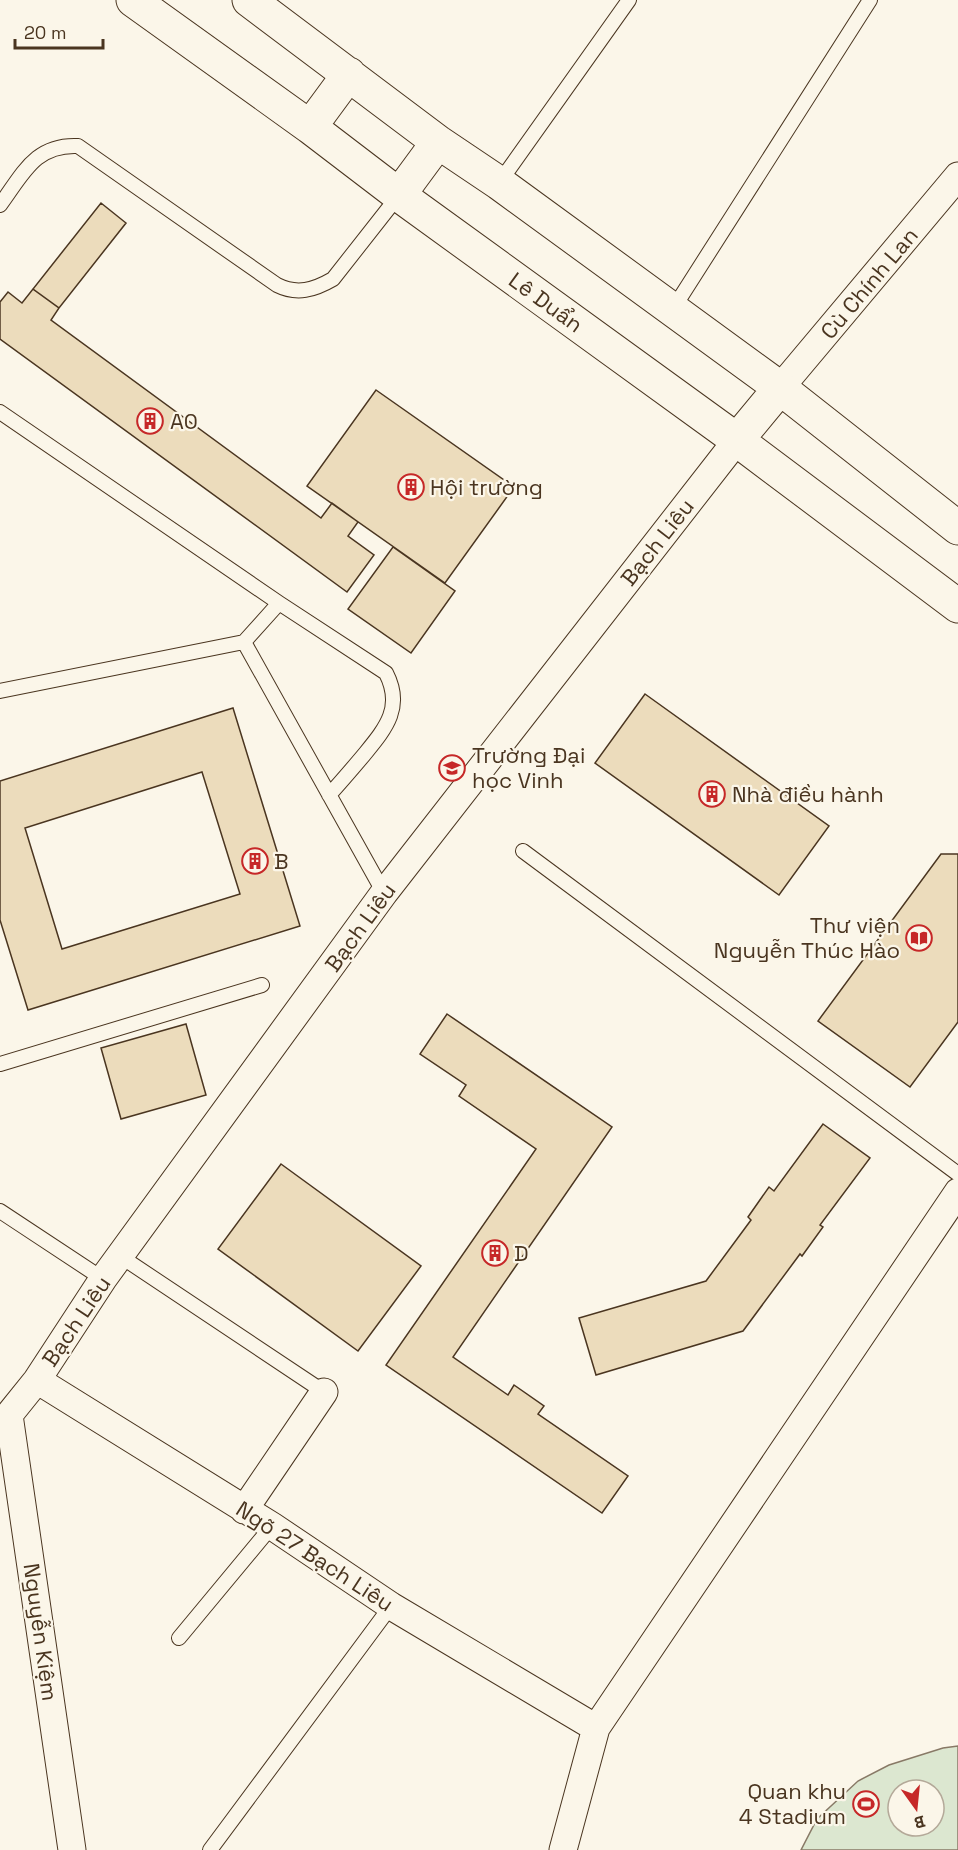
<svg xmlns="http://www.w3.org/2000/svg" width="958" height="1850" font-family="'Space Grotesk',sans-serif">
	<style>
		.green { fill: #dce7d0; stroke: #887966; stroke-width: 1.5; fill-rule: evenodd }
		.building { fill: #ecdcbc; stroke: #4a3520; stroke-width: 1.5; fill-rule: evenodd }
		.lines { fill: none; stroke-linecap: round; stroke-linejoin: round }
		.service-casing { stroke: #4a3520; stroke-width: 16 }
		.minor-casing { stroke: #4a3520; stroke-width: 29 }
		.primary-casing { stroke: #4a3520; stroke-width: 35 }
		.service { stroke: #fbf6e9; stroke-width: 14 }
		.minor { stroke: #fbf6e9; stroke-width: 27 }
		.primary { stroke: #fbf6e9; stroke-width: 33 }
		.labels { text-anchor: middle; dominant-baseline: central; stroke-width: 4.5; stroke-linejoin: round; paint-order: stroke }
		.street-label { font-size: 22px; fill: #4a3520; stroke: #fbf6e9 }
		.poi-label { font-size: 22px; fill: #4a3520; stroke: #fbf6e9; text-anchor: start }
	</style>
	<rect width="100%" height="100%" fill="#fbf6e9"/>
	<path class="green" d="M958,1746V1850H801L817,1819L858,1781L889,1765L943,1748ZM898,1790H934V1826H898Z"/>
	<path class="building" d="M101,203L126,223L59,308L33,289Z
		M33,289L59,308L51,320L321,518L332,503L358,522L348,536L374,555L347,592L0,339V302L8,292L22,303Z
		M376,390L514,487L445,583L307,486Z
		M393,547L455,591L411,653L348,609Z
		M645,694L829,826L779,895L595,763Z
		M233,708L300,926L28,1010L0,920V781ZM202,772L240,894L62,949L25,828Z
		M941,854H958V1022L910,1087L818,1021Z
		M447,1014L612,1127L453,1357L508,1395L514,1385L544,1406L538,1414L628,1476L602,1513L386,1365L536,1149L459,1096L466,1085L420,1054Z
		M186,1024L206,1095L121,1119L101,1048Z
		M823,1124L870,1158L820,1225L823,1227L802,1256L800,1254L743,1331L596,1375L579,1318L706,1281L751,1220L748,1217L769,1187L774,1191Z
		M281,1164L421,1266L358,1351L218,1249Z"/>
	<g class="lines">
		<g class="service-casing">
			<path id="service" d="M499,183L629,0
				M0,205C23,174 35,144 78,146L277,285C297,295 314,290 333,279L399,195
				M673,309L870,0
				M0,412L279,603L386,673C404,708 385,729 363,756C352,769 341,782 329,795
				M244,642L384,893
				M0,691L244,642L279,603
				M523,851L958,1174
				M0,1064L262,985
				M0,1211L103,1279
				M120,1256L324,1392
				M179,1638L272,1526
				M210,1850L391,1606"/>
		</g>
		<g class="minor-casing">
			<path id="minor" d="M780,388L958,176
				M37,1380L272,1526L391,1606L596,1728
				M9,1415L72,1850
				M0,1426L37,1380L103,1279L384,893L737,440
				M244,1510L324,1392
				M563,1850L596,1728L958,1192"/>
		</g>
		<g class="primary-casing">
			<path id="primary" d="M133,0L310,127L399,195L737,440L958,606
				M249,0L438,142L499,183L780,388L958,528
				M310,127L349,74
				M399,195L438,142
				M737,440L780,388"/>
		</g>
		<use href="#service" class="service"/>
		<use href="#minor" class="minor"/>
		<use href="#primary" class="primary"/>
	</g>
	<defs>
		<g id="building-ring" transform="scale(1.35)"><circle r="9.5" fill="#fbf6e9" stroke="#c62828" stroke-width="1.5"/><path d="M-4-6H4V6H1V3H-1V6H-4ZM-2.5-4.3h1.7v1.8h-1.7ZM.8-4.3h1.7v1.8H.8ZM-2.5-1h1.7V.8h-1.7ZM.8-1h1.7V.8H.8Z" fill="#c62828"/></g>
		<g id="university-ring" transform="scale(1.35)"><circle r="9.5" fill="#fbf6e9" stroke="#c62828" stroke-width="1.5"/><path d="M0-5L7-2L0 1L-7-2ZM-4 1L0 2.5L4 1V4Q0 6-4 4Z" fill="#c62828"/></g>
		<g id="library-ring" transform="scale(1.35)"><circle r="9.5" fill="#fbf6e9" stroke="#c62828" stroke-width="1.5"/><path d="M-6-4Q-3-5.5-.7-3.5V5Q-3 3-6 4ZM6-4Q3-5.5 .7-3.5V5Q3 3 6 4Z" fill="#c62828"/></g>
		<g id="stadium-ring" transform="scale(1.35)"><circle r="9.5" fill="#fbf6e9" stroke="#c62828" stroke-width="1.5"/><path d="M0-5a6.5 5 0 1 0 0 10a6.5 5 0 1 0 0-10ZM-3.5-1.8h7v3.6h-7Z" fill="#c62828"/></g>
	</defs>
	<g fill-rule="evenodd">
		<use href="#building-ring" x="150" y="421"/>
		<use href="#building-ring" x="411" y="487"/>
		<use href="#university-ring" x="452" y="768"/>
		<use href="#building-ring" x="712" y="794"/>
		<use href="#building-ring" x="255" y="861"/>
		<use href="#library-ring" x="919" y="938"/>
		<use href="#building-ring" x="495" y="1253"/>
		<use href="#stadium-ring" x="866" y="1804"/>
	</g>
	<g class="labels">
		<g class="street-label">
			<text transform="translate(869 283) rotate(-50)">Cù Chính Lan</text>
			<text transform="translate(546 302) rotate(36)">Lê Duẩn</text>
			<text transform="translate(657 542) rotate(-52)">Bạch Liêu</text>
			<text transform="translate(360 927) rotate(-54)">Bạch Liêu</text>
			<text transform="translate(76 1321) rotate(-56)">Bạch Liêu</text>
			<text transform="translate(315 1556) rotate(33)">Ngõ 27 Bạch Liêu</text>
			<text transform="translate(41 1632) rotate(82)">Nguyễn Kiệm</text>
		</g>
		<g class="poi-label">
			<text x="170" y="421">A0</text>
			<text x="430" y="487">Hội trường</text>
			<text x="472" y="755">Trường Đại<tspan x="472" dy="25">học Vinh</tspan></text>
			<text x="732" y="794">Nhà điều hành</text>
			<text x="274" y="861">B</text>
			<text x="900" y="925" text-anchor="end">Thư viện<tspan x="900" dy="25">Nguyễn Thúc Hào</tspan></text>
			<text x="514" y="1253">D</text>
			<text x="846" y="1791" text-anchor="end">Quan khu<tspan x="846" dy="25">4 Stadium</tspan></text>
		</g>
	</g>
	<g transform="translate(916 1808) rotate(165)"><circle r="28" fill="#fbf6e9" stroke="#b4a999" stroke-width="1.5"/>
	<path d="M0-4.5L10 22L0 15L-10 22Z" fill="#c62828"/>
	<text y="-9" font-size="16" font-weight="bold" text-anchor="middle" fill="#4a3520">B</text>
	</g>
	<path d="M15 39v9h88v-9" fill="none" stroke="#4a3520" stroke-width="3"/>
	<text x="24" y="39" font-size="18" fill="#4a3520" stroke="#fbf6e9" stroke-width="4.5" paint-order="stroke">20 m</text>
</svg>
